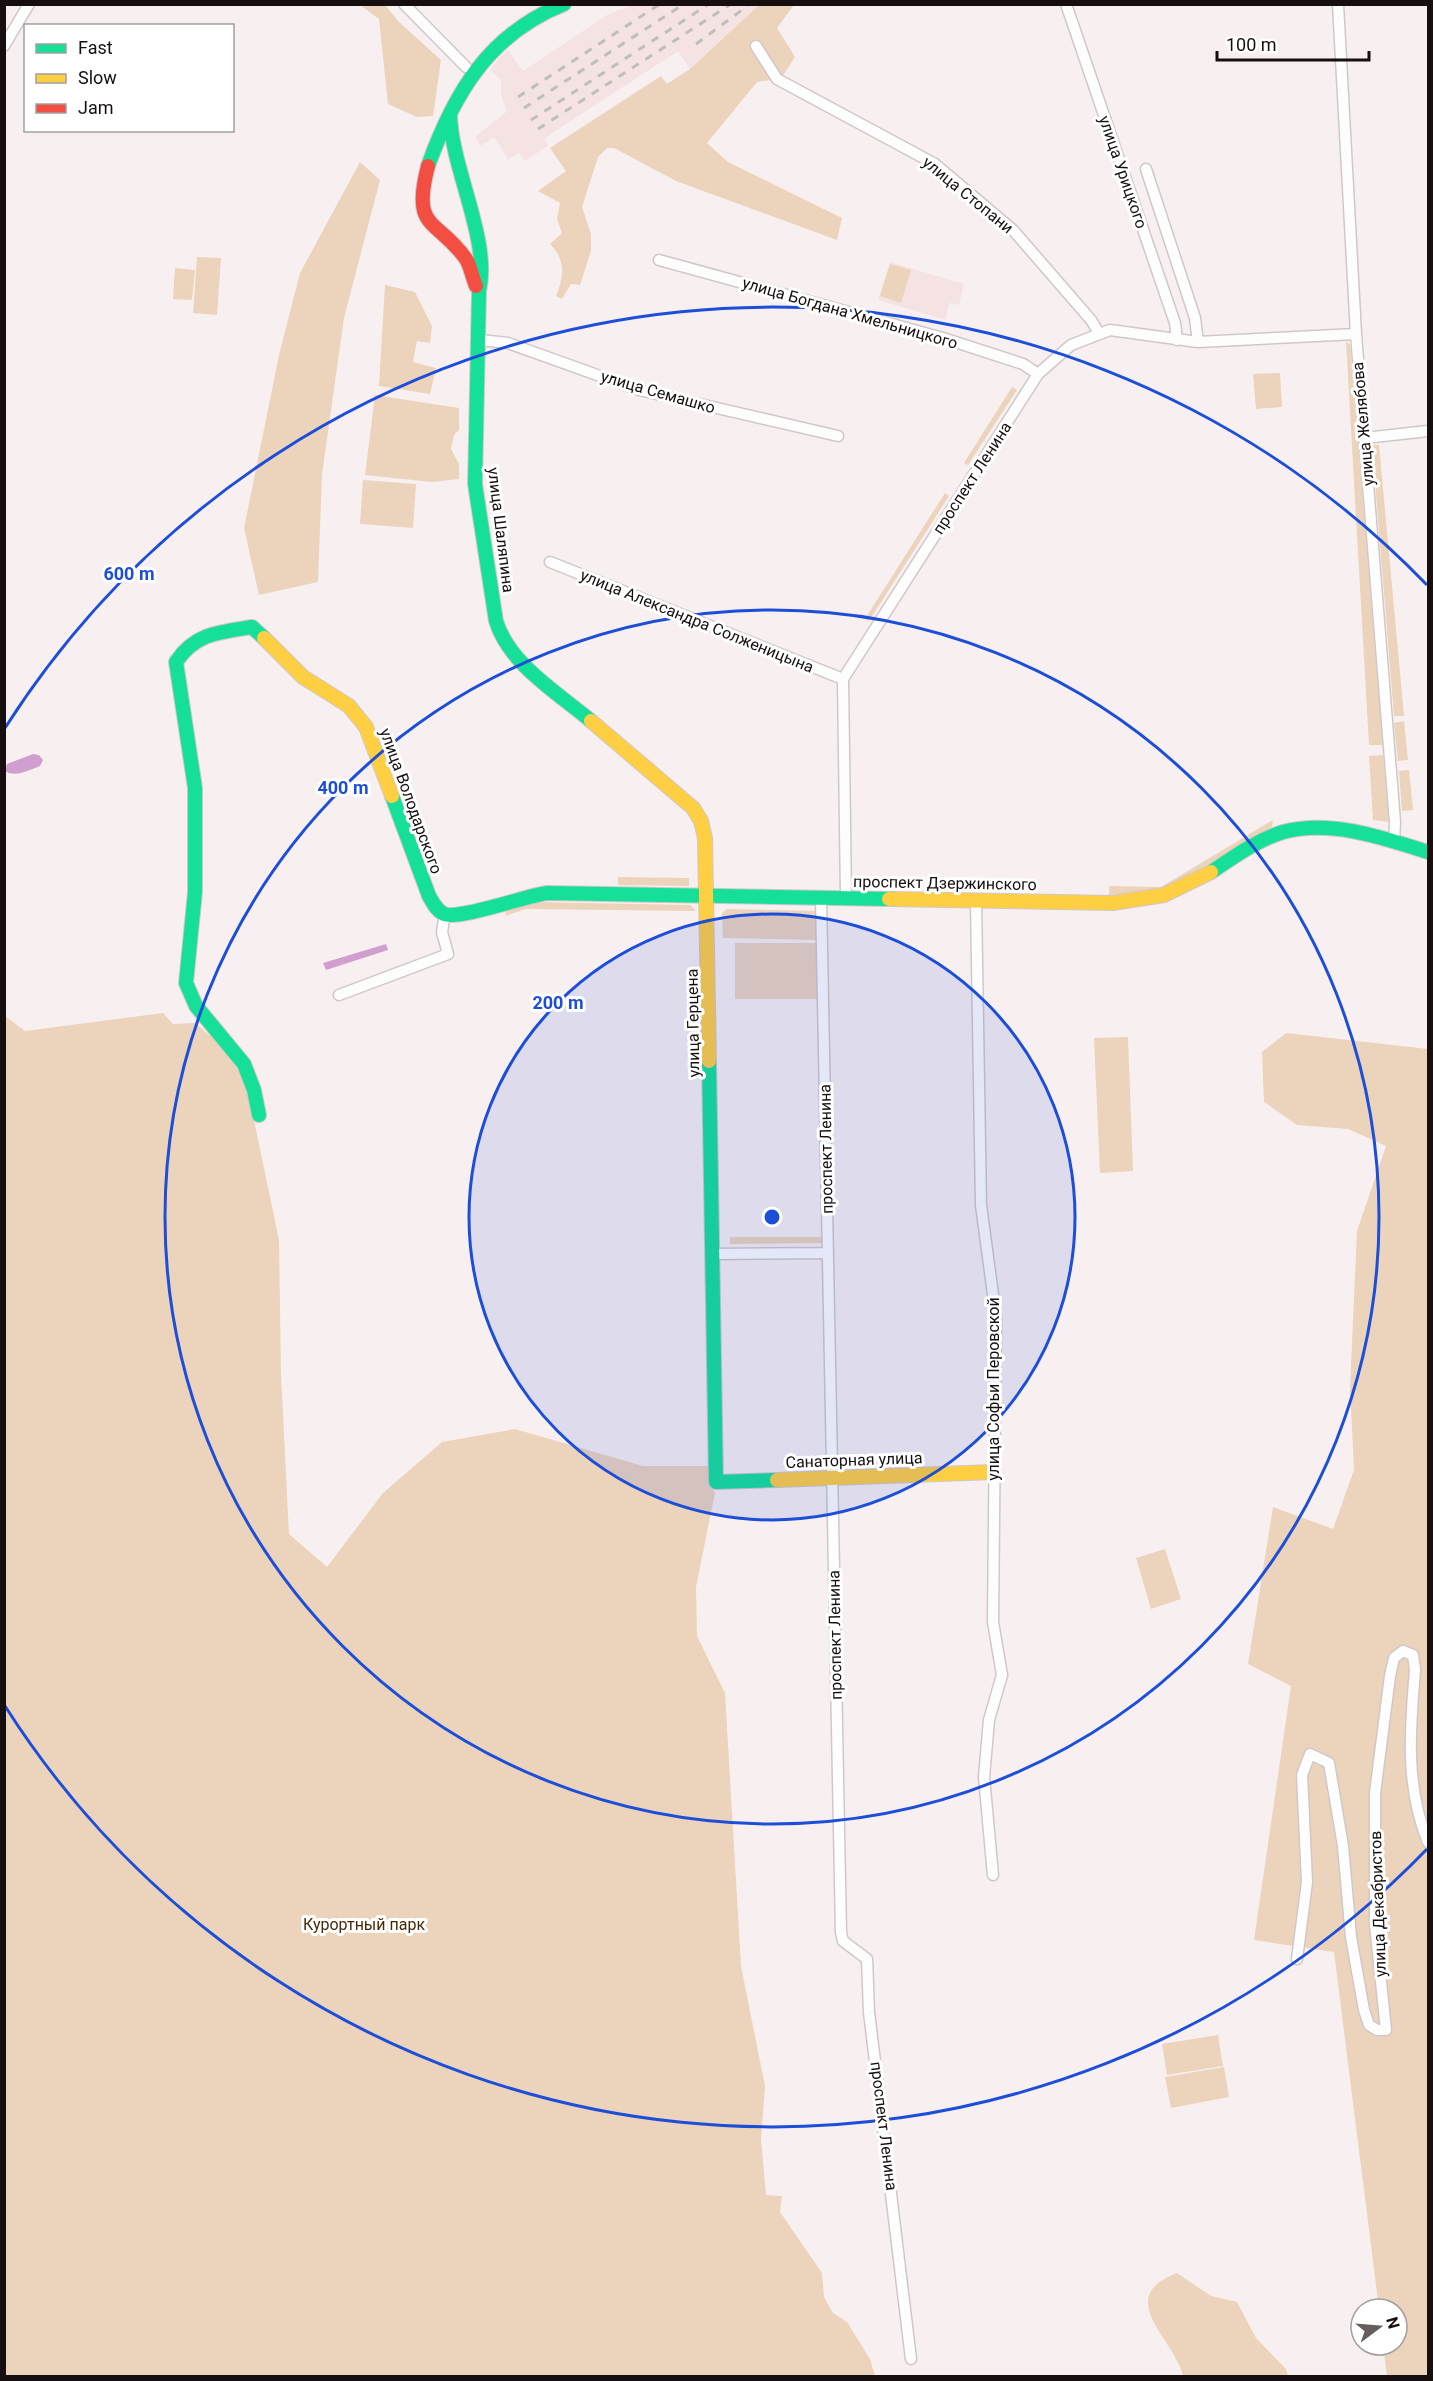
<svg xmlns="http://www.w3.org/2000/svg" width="1433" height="2381" font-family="Roboto,sans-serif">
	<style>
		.built { fill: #f5e3e3 }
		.green { fill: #ecd3bb }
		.water { fill: #d09fcf }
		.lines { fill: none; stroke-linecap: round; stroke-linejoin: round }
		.street-casing { stroke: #d0c8c8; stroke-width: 13 }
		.fast-casing { stroke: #d0c8c8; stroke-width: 16 }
		.slow-casing { stroke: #d0c8c8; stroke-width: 16 }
		.jam-casing { stroke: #d0c8c8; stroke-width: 16 }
		.street { stroke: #fefdfd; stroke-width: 10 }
		.fast { stroke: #16e098; stroke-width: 14 }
		.slow { stroke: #ffcf43; stroke-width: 14 }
		.jam { stroke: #f24e42; stroke-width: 14 }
		.rail { stroke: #c0bdbd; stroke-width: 3; stroke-dasharray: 8 8; stroke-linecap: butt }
		.ring { fill: none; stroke: #1d4ed8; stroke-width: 3 }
		.labels { text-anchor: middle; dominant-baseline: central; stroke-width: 6; stroke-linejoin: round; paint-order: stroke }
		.street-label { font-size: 16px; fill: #170f0f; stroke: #fff }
		.park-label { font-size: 16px; fill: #442b07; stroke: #fff }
		.centre { fill: #1d4ed8; stroke: #fff; stroke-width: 3 }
		.ring-label { font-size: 18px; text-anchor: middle; font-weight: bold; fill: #1d4ed8; stroke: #fff; stroke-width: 6; stroke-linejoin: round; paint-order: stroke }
	</style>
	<rect width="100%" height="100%" fill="#f8f0f0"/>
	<path class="built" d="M635,4L759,5L690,69L678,51L545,138L548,146L525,161L519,153L508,160L494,137L480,146L475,137L507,111L501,95V80L490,70L498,59L508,50L523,71L607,15Z
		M890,262L964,284L959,305L949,303L946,320L878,300Z"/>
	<path class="green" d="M360,5H385L399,22L441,60L433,116L417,117L388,104L379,19Z
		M759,5H794L777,28L795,57L784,74L777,79L757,82L707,143L728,162L842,218L837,240L676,181L614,148H607L598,157L582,207L591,234V251L580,285L571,284L562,299L556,296C564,276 566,260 550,244L562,233L557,219L560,203L538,191L566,171L550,148L661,76L667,84L690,69Z
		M360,162L380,180L344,318L322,474L318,582L259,595L244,528L279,355L300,273Z
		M197,257L221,258L217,315L193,313Z
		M890,264L911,270L901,303L880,296Z
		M175,268L195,270L192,300L173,299Z
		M385,285L415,292L432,326L430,343L417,341L413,362L436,368L430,394L379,386Z
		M1346,341L1350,345L1383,745H1369Z
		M1280,373L1282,407L1256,409L1253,374Z
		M1012,387L1017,390L968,465L964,463Z
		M375,395L459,408V430L454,435L451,449L459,464V479L432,482L365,475Z
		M1372,445H1379L1404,716H1394Z
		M363,480L416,484L413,528L360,524Z
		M945,493L949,496L869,621L865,619Z
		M1404,721L1408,760L1398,761L1394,723Z
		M1383,755L1389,822L1373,820L1369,756Z
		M1409,770L1413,810L1402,811L1399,771Z
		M1273,820L1272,827L1161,891L1109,895V886L1161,887Z
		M618,877L689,878V886L618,885Z
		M527,902L690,905L696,911L526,909L505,916L508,908Z
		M727,909L818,911V940L723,938L722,913Z
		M735,943H817L819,999H735Z
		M163,1013L173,1024L195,1023L223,1047L246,1082L279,1240L281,1374L289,1534L327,1567L383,1493L442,1442L515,1429L643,1466H710V1486L715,1493L696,1587L697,1636L725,1693L741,1966L765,2086L761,2139L766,2195L782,2196L780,2212L822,2273L824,2297L833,2313L847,2322L870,2359L875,2376H5V1016L25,1031Z
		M1286,1033L1428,1049V2376H1387L1383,2345H1397V2309H1379L1334,1952L1254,1940L1291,1686L1248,1664L1273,1507L1333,1529L1354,1470L1350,1388L1357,1231L1386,1146L1348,1129L1297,1125L1264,1102L1262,1052Z
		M1128,1037L1133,1171L1100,1173L1094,1038Z
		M730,1237H824V1243L730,1244Z
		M1165,1549L1181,1599L1151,1609L1136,1558Z
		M1218,2035L1223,2066L1167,2075L1162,2044Z
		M1224,2067L1229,2097L1171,2108L1165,2077Z
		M1177,2273L1211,2296L1237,2302L1256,2338L1286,2369L1288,2376H1183C1175,2339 1112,2298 1177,2273Z"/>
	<path class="water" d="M33,754L39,755L43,760L40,766C29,770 15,778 5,771L7,764Z
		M386,944L388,950L326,970L323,963Z"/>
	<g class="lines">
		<g class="street-casing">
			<path id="street" d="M404,4L466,67
				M1066,4L1175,323L1177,340
				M1338,4L1356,334L1395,822L1394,843
				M4,46L29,4
				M756,46L777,79L935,164L1013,230L1091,320L1099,333
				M1146,169L1195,318L1198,342
				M659,260L943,338L1023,364L1038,374
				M480,340L508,343L639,390L838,436
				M1365,438L1428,431
				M550,562L843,679
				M821,897L841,1933L843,1941L867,1959L869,2012L911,2359
				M846,898L843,679L1038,374L1071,345L1110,330L1198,342L1356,334
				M976,901L981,1205L996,1317L993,1622L1002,1675L989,1720L984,1777L993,1875
				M339,995L448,954L442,932L445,914
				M713,1254L828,1253
				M1297,1959L1307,1882L1302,1775L1310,1754L1329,1763L1343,1846L1351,1937L1364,2010L1369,2025L1377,2030H1386L1375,1924V1793L1390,1676L1394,1658L1403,1651L1413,1655L1415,1670C1410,1728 1405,1787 1428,1842"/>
		</g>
		<g class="fast-casing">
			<path id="fast" d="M450,116C452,170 491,241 479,291L475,484L496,621C509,664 558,693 591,721
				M428,166C454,93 489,34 564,4
				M392,796L429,896C433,903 436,910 444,914C460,920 525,896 547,893L889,899
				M1211,872C1234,857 1257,840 1283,832C1330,819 1384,838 1428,852
				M709,1061L716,1482L777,1480
				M259,1115L254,1090L244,1064L196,1006L186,983L195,892V788L176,662C195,633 220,632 252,627L264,638"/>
		</g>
		<g class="slow-casing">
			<path id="slow" d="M264,638L303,677L349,706L366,727L392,796
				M591,721L693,808L701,821L705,838L709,1061
				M889,899L1113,903L1164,895L1211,872
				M777,1480L994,1472"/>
		</g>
		<g class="jam-casing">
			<path id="jam" d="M428,166C411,231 437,218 466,259C471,267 472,277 476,286"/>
		</g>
		<use href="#street" class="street"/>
		<use href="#fast" class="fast"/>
		<use href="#slow" class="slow"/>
		<use href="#jam" class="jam"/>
		<path class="rail" d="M696,44L750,4
			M518,97L660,4
			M524,108L684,4
			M531,120L709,4
			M538,129L731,4"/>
	</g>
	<circle cx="772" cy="1217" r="303" fill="#1d4ed8" fill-opacity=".12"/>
	<g class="ring">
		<circle cx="772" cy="1217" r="303"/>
		<circle cx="772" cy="1217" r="607"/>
		<path d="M1427 1849A910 910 0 0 1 5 1706M5 728A910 910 0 0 1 1427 585"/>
	</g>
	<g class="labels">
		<g class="street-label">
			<text transform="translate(1123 172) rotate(71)">улица Урицкого</text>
			<text transform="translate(968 195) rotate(39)">улица Стопани</text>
			<text transform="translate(850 313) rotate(16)">улица Богдана Хмельницкого</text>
			<text transform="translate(658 392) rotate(16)">улица Семашко</text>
			<text transform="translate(1363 424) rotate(-95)">улица Желябова</text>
			<text transform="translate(972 478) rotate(-57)">проспект Ленина</text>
			<text transform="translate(501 530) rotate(83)">улица Шаляпина</text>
			<text transform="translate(697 621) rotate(22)">улица Александра Солженицына</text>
			<text transform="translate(411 801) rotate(70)">улица Володарского</text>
			<text transform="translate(945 883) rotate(1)">проспект Дзержинского</text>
			<text transform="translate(693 1023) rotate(-91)">улица Герцена</text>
			<text transform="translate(826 1149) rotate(-91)">проспект Ленина</text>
			<text transform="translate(993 1389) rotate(-90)">улица Софьи Перовской</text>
			<text transform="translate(854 1460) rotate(-2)">Санаторная улица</text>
			<text transform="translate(835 1635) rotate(-91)">проспект Ленина</text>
			<text transform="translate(1378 1904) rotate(-92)">улица Декабристов</text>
			<text transform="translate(884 2126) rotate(83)">проспект Ленина</text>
		</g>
		<g class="park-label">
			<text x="364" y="1924">Курортный парк</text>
		</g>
	</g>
	<circle cx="772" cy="1217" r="9" class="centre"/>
	<g class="ring-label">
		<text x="129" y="580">600 m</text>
		<text x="343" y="794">400 m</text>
		<text x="558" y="1009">200 m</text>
	</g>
	<rect width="1433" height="2381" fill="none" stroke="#170f0f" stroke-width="12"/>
	<rect x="24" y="24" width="210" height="108" fill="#ffffff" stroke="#a29f9f" stroke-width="1.5"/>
	<rect x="36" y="44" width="30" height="9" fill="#16e098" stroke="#a29f9f" stroke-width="1.5"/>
	<text x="78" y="54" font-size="18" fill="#170f0f">Fast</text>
	<rect x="36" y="74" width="30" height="9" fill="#ffcf43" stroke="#a29f9f" stroke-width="1.5"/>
	<text x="78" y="84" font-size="18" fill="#170f0f">Slow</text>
	<rect x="36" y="104" width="30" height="9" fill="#f24e42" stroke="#a29f9f" stroke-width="1.5"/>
	<text x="78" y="114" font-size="18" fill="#170f0f">Jam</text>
	<g transform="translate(1379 2327) rotate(74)"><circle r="28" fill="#ffffff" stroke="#a29f9f" stroke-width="1.5"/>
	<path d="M0-4.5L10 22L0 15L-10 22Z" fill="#665e5e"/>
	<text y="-9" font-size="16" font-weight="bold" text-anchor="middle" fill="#170f0f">N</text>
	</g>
	<path d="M1217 51v9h152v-9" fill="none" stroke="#170f0f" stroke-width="3"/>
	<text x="1226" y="51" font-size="18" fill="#170f0f" stroke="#ffffff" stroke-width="4.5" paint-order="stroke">100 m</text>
</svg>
